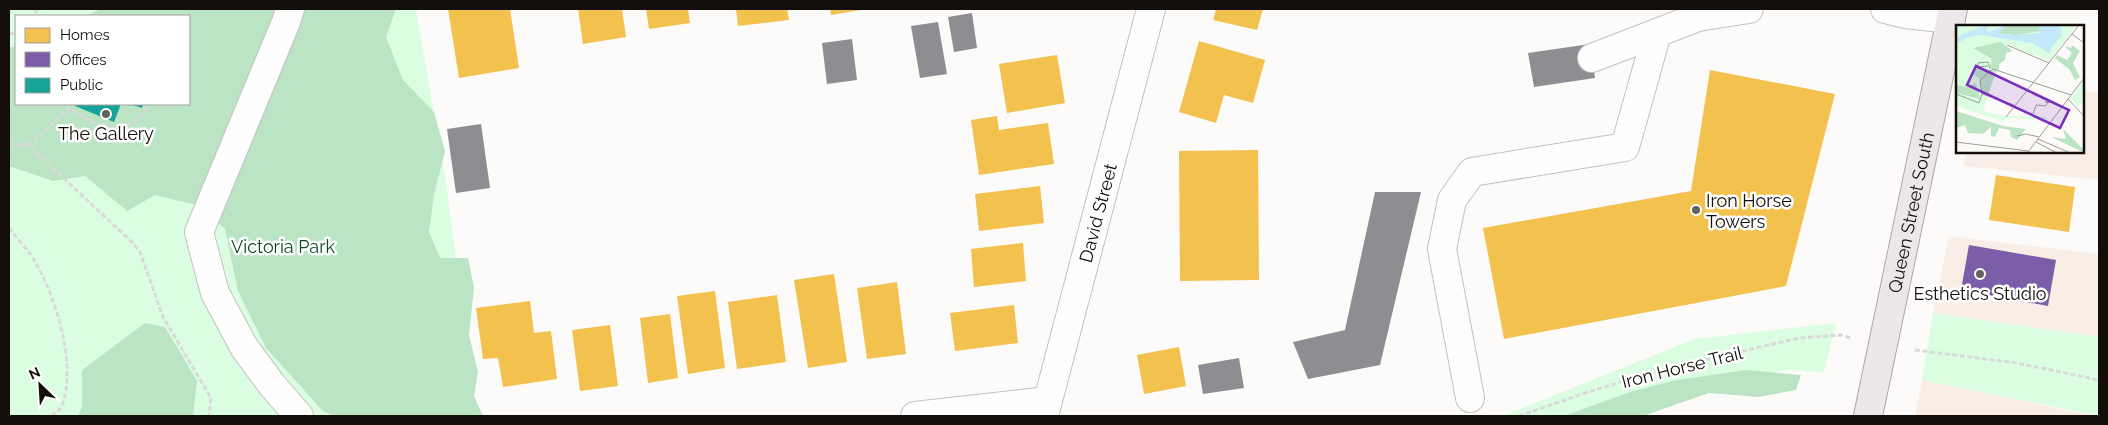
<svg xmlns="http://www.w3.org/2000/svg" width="2108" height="425" font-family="Raleway,sans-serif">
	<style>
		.built { fill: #f9eee6 }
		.green { fill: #dbfde2; fill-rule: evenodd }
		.forest { fill: #bae4c4 }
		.homes { fill: #f2c14e }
		.offices { fill: #7b5ea7 }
		.public { fill: #17a398 }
		.industry { fill: #8d8d92 }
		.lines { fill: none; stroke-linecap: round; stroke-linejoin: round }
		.minor-casing { stroke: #c4c1be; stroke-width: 30 }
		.major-casing { stroke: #b1a5aa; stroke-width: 30 }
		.path { stroke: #dad9d9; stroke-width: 3; stroke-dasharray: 5 2.5; stroke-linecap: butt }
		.minor { stroke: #fffefe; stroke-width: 28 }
		.major { stroke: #ede6ea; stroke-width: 28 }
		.poi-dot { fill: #65615e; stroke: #fff; stroke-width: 2 }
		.labels { text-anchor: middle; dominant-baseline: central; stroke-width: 5; stroke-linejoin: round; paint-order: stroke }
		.poi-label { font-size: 18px; fill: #130e0a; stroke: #fff }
		.street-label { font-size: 18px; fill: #130e0a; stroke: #fff }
		.park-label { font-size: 18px; fill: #0d4925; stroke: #fff }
		.inset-road { fill: none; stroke: #9f9c99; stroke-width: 1 }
		.view { fill: #7b2cbf; fill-opacity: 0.15; stroke: #7b2cbf; stroke-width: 2.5 }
		.inset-edge { fill: none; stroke: #130e0a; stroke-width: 2.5 }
	</style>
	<rect width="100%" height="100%" fill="#fdfbf9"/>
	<path class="built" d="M2082,91L2099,93V180L1963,166L1966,151H2082Z
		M1949,236L2099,254V337L1933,313Z
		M1922,380L2095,416H1915Z"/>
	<path class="green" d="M9,9H416L446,183L477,416H9ZM16,16H189V104H16Z
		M1933,313L2099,337V416L1922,380Z
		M1836,323L1824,372L1788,370L1714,382L1599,416H1503L1695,339Z"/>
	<path class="forest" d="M101,9H396L386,37L403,80L434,112L445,151L434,194L429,232L440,258H468L474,287L469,335L478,372L474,396L483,416H334L323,411L266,348L238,291L225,229L200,206L155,195L127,211L85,176L53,181L9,166V48L16,46V104H189V16H86Z
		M145,323L165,327L197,381L193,416H78L82,407V370Z
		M1746,370L1801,375L1796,390L1758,397L1709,393L1643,416H1564L1630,392L1677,380Z"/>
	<path class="homes" d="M448,9H510L519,68L459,78Z
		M578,9H622L626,37L583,44Z
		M646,9H688L690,23L649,29Z
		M736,9H787L789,20L738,26Z
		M830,9H861V10L831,15Z
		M1216,9H1263L1257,30L1213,20Z
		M1199,41L1265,60L1253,103L1224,95L1216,123L1179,112Z
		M1057,55L1065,103L1007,113L999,64Z
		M1710,70L1835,94L1786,286L1504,339L1483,228L1691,191Z
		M997,116L999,130L1048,123L1054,164L979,175L971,120Z
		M1258,150L1259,280L1180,281L1179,151Z
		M1996,175L2075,187L2069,232L1989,220Z
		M1040,186L1044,223L979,231L975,194Z
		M1023,243L1026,281L974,287L971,249Z
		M834,274L847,362L808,368L794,280Z
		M897,282L906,354L867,359L857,288Z
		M715,291L725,368L688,374L677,296Z
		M777,295L786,362L737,369L728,302Z
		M530,301L534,333L551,331L557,379L503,387L498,358L483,359L476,308Z
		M1014,305L1018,343L955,351L950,313Z
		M670,314L678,378L648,383L640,318Z
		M610,325L618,386L580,391L572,330Z
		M1179,347L1186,386L1144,394L1137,355Z"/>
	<path class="offices" d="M1969,245L2056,260L2048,306L1961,290Z"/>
	<path class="public" d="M76,104H121L114,122L75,106Z
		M130,104H143L142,108Z"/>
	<path class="industry" d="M972,13L977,48L954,52L948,17Z
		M938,22L947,74L920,78L911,26Z
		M852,39L857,80L827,84L822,43Z
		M1590,44L1595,78L1534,87L1528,53Z
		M481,124L490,188L456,193L447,129Z
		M1375,192H1421L1380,365L1308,379L1293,342L1345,330Z
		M1239,358L1244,388L1203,394L1198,365Z"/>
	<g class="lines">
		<g class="minor-casing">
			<g id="minor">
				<path d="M290,9L286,22L199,232L215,293L244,347L272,385L299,416"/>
				<path d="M1885,9L1905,14L1951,19"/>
				<path d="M1657,33L1592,58L1698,17L1749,9"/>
				<path d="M1470,398L1442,249L1452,200L1472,172L1625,147L1657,33"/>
				<path d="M915,416L1047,401"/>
				<path id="s1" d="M1044,416L1151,9"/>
			</g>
		</g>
		<g class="major-casing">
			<g id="major">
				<path id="s2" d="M1868,416L1953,9"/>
			</g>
		</g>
		<path class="path" d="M34,9L40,16
			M9,34L16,33
			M68,104L69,109C91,120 112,138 134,121C142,116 145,113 148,104
			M9,144L28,145L133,243L140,252L163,317L211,398L209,416
			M28,145L69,109
			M9,228C16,237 24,246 31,255C54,290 78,365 62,405C60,410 55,413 51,416
			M1915,350L2017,363L2099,380
			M1519,416L1588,392L1665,369L1799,338L1841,335L1852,338"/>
		<use href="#minor" class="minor"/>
		<use href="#major" class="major"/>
	</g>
	<g class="poi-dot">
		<circle cx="106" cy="114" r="5"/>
		<circle cx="1696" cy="210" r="5"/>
		<circle cx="1980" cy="274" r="5"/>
	</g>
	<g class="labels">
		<g class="poi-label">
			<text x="106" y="133">The Gallery</text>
			<text x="1706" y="200" text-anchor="start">Iron Horse<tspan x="1706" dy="21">Towers</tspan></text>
			<text x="1980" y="293">Esthetics Studio</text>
		</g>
		<g class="street-label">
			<text stroke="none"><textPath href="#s1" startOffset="210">David Street</textPath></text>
			<text stroke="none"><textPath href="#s2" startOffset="208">Queen Street South</textPath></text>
			<text transform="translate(1682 367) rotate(-14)">Iron Horse Trail</text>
		</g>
		<g class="park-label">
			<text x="283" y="246">Victoria Park</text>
		</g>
	</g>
	<g transform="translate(1956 25)">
		<rect width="128" height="128" fill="#fdfbf9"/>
		<path d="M0,0H121L93,36L50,19L27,86L48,91H88L93,95L50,93L48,97L0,81ZM127,56V76L122,82L115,73Z" fill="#dbfde2"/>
		<path d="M50,0H83L84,6L60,10L42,8ZM44,17L57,26L50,28L49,35L43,39V45L34,43L36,34L17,23ZM116,20L124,26L117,38L124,52L119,55L114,45L99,33L101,30L111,35L116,28L108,21L115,23ZM18,43L40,46L32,70L26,66L24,54L16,48ZM20,58L24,74L0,68V60L12,62ZM0,86L47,101L70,104L61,115L55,112L54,105L43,103L39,112L35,111V102L27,109L12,108L9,100L0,103ZM107,104L127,124V127L95,112L110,114Z" fill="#bae4c4"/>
		<path d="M30,0H35L30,4L33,7L50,0L42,8L60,10L83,8V0H104L106,10L95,23L94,29L76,18L24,10L13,12L0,19V14L7,9Z" fill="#c2eaf9"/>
		<path class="inset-road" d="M116,9L128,18M51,20L93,38M32,41L22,42V38L32,37L34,44M0,69L23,78L26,69L24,55L37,44L115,70M26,69L58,80M112,74L128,91M77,89L80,80L89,81L93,77H89H95L101,79L106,82M50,92L123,0M61,111L70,109L83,112M82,114L112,127M0,117L72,126M80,117L99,127M72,127L128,53"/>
		<path class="view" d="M20,41L113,85L104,103L11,60Z"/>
		<rect width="128" height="128" class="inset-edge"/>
	</g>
	<rect width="2108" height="425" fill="none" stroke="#130e0a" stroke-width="20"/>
	<rect x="15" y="15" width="175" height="90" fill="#ffffff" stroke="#a19f9d"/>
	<rect x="25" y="28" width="25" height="15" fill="#f2c14e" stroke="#a19f9d"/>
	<text x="60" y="40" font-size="15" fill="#130e0a">Homes</text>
	<rect x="25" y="52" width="25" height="15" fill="#7b5ea7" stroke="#a19f9d"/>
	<text x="60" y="65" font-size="15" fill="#130e0a">Offices</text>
	<rect x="25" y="78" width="25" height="15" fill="#17a398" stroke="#a19f9d"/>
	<text x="60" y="90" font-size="15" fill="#130e0a">Public</text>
	<g transform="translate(40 385) rotate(335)" stroke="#ffffff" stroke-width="4" paint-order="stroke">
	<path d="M0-4L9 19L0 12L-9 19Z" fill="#130e0a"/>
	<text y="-8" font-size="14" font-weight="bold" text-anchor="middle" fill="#130e0a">N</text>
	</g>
</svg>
